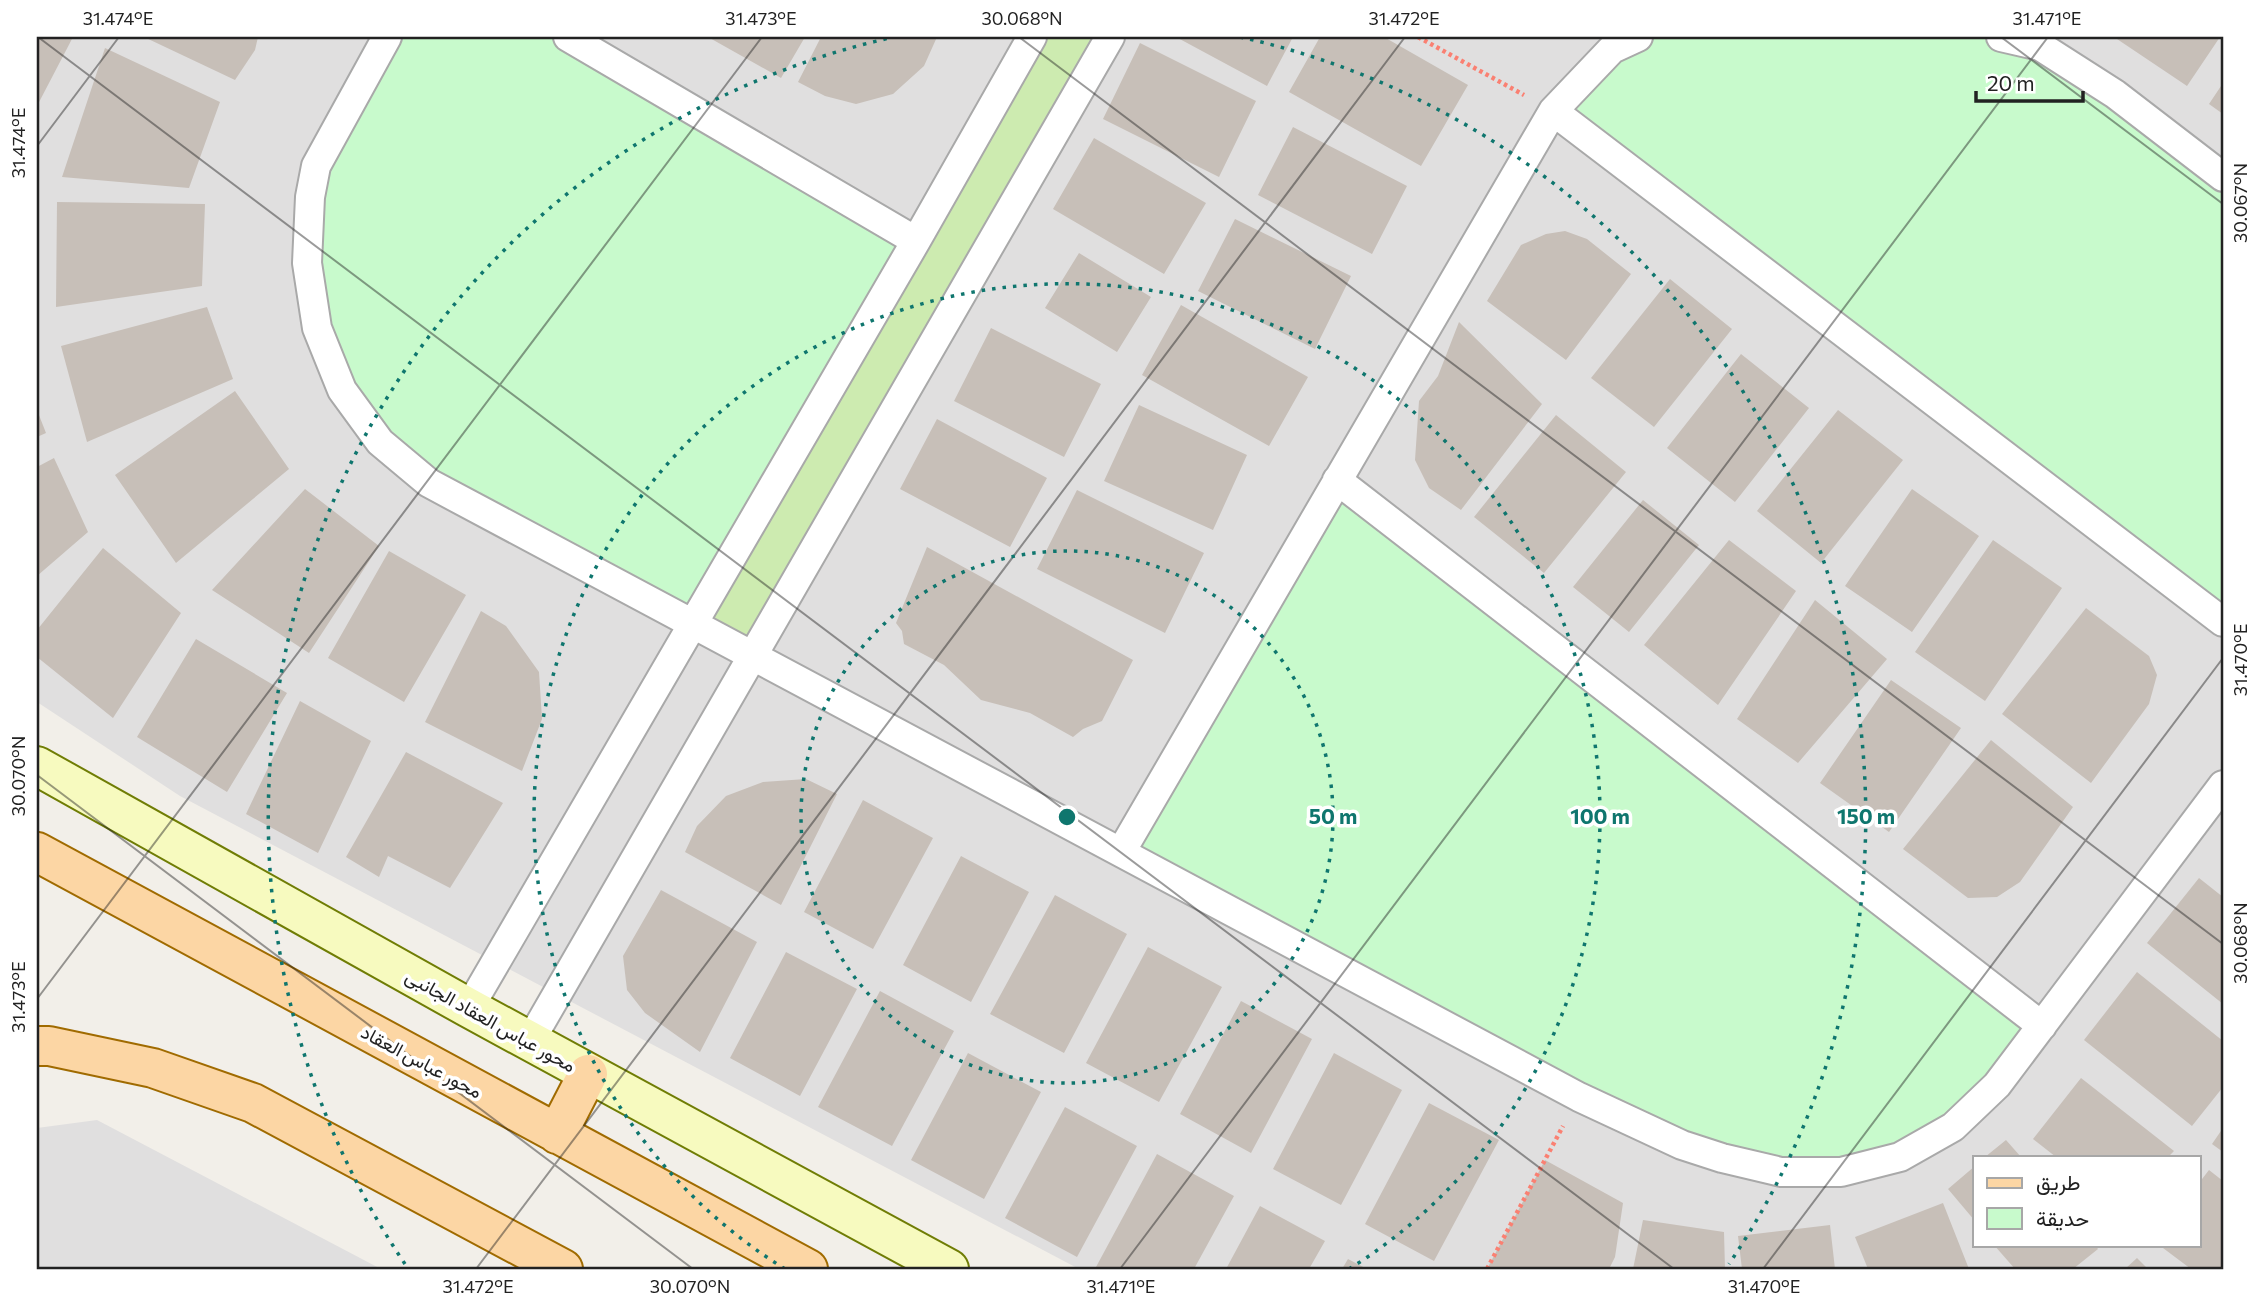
<svg xmlns="http://www.w3.org/2000/svg" width="2260" height="1306" font-family="Commissioner,Vazirmatn,sans-serif">
	<style>
		.residential { fill: #e0dfdf; fill-rule: evenodd }
		.grass { fill: #cdebb0 }
		.park { fill: #c8facc }
		.building { fill: #c7bfb8 }
		.lines { fill: none; stroke-linecap: round; stroke-linejoin: round }
		.street-casing { stroke: #a9a9a9; stroke-width: 32 }
		.secondary-casing { stroke: #707d05; stroke-width: 42 }
		.primary-casing { stroke: #a06b00; stroke-width: 42 }
		.path { stroke: #fa8072; stroke-width: 4.5; stroke-dasharray: 3.5 3.5; stroke-linecap: butt }
		.street { stroke: #fff; stroke-width: 28 }
		.secondary { stroke: #f7fabf; stroke-width: 38 }
		.primary { stroke: #fcd6a4; stroke-width: 38 }
		.ticks { fill: none; stroke: #222; stroke-width: 2; stroke-opacity: 0.45 }
		.ring { fill: none; stroke: #0f766e; stroke-width: 3.5; stroke-dasharray: 3.5 7 }
		.labels { text-anchor: middle; dominant-baseline: central; stroke-width: 7; stroke-linejoin: round; paint-order: stroke }
		.street-label { font-size: 19px; fill: #222; stroke: #fff }
		.centre { fill: #0f766e; stroke: #fff; stroke-width: 3.5 }
		.ring-label { font-size: 21px; text-anchor: middle; font-weight: bold; fill: #0f766e; stroke: #fff; stroke-width: 7; stroke-linejoin: round; paint-order: stroke }
		.neatline { fill: none; stroke: #222; stroke-width: 2.5 }
		.ticks-label { font-size: 18px; text-anchor: middle; fill: #222 }
	</style>
	<rect width="100%" height="100%" fill="#f2efe9"/>
	<path class="residential" d="M37,37H2223V1269H1079L180,796L37,702ZM1975,1157H2199V1245H1975Z
		M97,1120L381,1269H37V1128Z"/>
	<path class="grass" d="M1030,37H1110L752,656L692,623Z"/>
	<path class="park" d="M387,37H568L916,241L692,623L380,442L317,328L310,197Z
		M1638,37H2001L2223,177V622L1553,111Z
		M1337,480L2042,1026L1953,1127L1842,1172L1722,1158L1121,852Z"/>
	<path class="building" d="M37,37H73L37,106Z
		M144,37H258L255,50L235,80Z
		M708,37H805L781,78Z
		M821,37H937L924,66L893,94L856,104L825,96L798,82Z
		M1176,37H1293L1267,86Z
		M1320,37H1384L1468,85L1421,166L1289,92Z
		M2118,37H2220L2187,86L2117,39Z
		M1140,43L1256,101L1219,177L1103,119Z
		M105,48L220,102L189,188L62,177Z
		M2223,83V114L2209,104Z
		M1293,127L1407,186L1372,254L1258,195Z
		M1094,138L1206,203L1164,274L1053,209Z
		M57,202L205,204L202,286L56,307Z
		M1235,219L1351,276L1315,349L1198,291Z
		M1565,231L1587,239L1631,274L1566,360L1487,301L1521,245L1546,234Z
		M1079,253L1151,297L1117,352L1045,308Z
		M1670,279L1732,329L1654,427L1591,378Z
		M1181,305L1308,377L1269,446L1142,375Z
		M207,307L233,379L87,442L61,346Z
		M1459,322L1542,404L1461,510L1429,488L1415,460L1419,401L1438,376Z
		M991,328L1101,384L1064,457L954,401Z
		M1741,354L1809,408L1735,502L1667,448Z
		M235,391L289,469L176,563L115,475Z
		M1139,405L1247,455L1213,530L1104,481Z
		M37,410L46,433L37,437Z
		M1838,410L1903,460L1821,563L1757,511Z
		M1556,415L1626,472L1544,573L1474,517Z
		M937,419L1047,478L1010,547L900,489Z
		M54,458L88,532L37,576V467Z
		M305,489L379,546L309,653L212,590Z
		M1912,489L1979,536L1912,632L1845,586Z
		M1077,490L1204,553L1165,633L1037,569Z
		M1643,500L1699,545L1629,632L1573,587Z
		M1729,540L1796,591L1718,705L1644,645Z
		M1993,540L2062,588L1985,701L1915,652Z
		M927,547L1133,660L1102,721L1083,729L1073,737L1030,713L981,700L944,665L904,644L902,631L896,623Z
		M103,548L181,613L113,718L37,657V630Z
		M389,551L466,595L404,702L328,658Z
		M1815,600L1887,659L1798,763L1737,719Z
		M2086,608L2149,656L2157,675L2149,704L2091,783L2002,714Z
		M481,611L506,626L539,672L542,719L522,771L425,722Z
		M196,639L287,693L227,792L137,737Z
		M1891,680L1961,728L1889,832L1820,783Z
		M300,701L371,741L318,853L246,814Z
		M1991,740L2073,807L2020,882L1997,897L1968,898L1903,849Z
		M406,752L503,803L450,888L388,856L379,877L346,857Z
		M806,779L837,794L781,905L685,852L697,826L726,796L763,782Z
		M863,800L933,838L873,949L804,912Z
		M961,856L1029,892L971,1002L903,965Z
		M2199,878L2223,897V1004L2147,943Z
		M661,890L757,942L700,1052L645,1013L627,990L623,956Z
		M1055,895L1127,934L1064,1053L990,1014Z
		M1148,947L1222,987L1159,1102L1086,1063Z
		M786,952L857,989L800,1096L730,1058Z
		M2137,972L2223,1041V1087L2192,1126L2084,1040Z
		M880,991L954,1031L892,1146L818,1107Z
		M1241,1001L1312,1039L1251,1153L1180,1114Z
		M968,1053L1041,1092L984,1199L911,1160Z
		M1334,1053L1402,1090L1341,1205L1273,1169Z
		M2081,1078L2174,1151L2168,1157H2056L2033,1139Z
		M1429,1103L1499,1140L1434,1261L1365,1224Z
		M1065,1107L1137,1146L1077,1257L1005,1218Z
		M2223,1128V1152L2212,1144Z
		M2006,1140L2021,1157H1985Z
		M1157,1154L1234,1196L1194,1269H1100L1096,1267Z
		M1545,1160L1623,1203L1615,1257L1609,1269H1487Z
		M1975,1166V1221L1948,1189Z
		M2209,1170L2223,1181V1269H2191L2159,1245H2199V1183Z
		M1943,1203L1969,1269H1868L1855,1237Z
		M1260,1206L1325,1241L1309,1269H1226Z
		M1643,1220L1724,1232L1725,1269H1633Z
		M1830,1225L1835,1269H1742L1738,1236Z
		M1994,1245H2095L2098,1249L2073,1269H2015Z
		M2137,1258L2148,1269H2125Z
		M1348,1259L1367,1269H1342Z"/>
	<g class="lines">
		<g class="street-casing">
			<path id="street" d="M387,37L316,166L310,197L307,263L317,328L342,390L380,442L429,483L1579,1097L1682,1145L1722,1158L1781,1172H1841L1900,1157L1953,1127L1997,1085L2223,785
				M568,37L916,241
				M2001,37L2040,46L2115,94L2223,177
				M1553,111L2223,622
				M1337,480L2042,1026
				M1121,852L1553,111L1612,49L1638,37
				M469,1008L916,241L1032,37
				M530,1041L1110,37"/>
		</g>
		<g class="secondary-casing">
			<path id="secondary" d="M37,766L469,1008L949,1269"/>
		</g>
		<g class="primary-casing">
			<path id="primary" d="M37,852L808,1269
				M37,1046H49L153,1068L253,1103L563,1269
				M557,1134L588,1074"/>
		</g>
		<path class="path" d="M1418,37L1524,95
			M1487,1269L1563,1126"/>
		<use href="#street" class="street"/>
		<use href="#secondary" class="secondary"/>
		<use href="#primary" class="primary"/>
	</g>
	<path class="ticks" d="M38,37L1674,1269M1019,37L2223,944M2001,37L2223,204M37,146L119,37M37,775L693,1269M37,999L762,37M476,1269L1405,37M1120,1269L2048,37M1763,1269L2223,658"/>
	<g class="ring">
		<circle cx="1067" cy="817" r="266"/>
		<path d="M785 1269A533 533 0 1 1 1349 1269"/>
		<path d="M405 1264A799 799 0 0 1 894 37M1240 37A799 799 0 0 1 1729 1264"/>
	</g>
	<g class="labels">
		<g class="street-label">
			<text transform="translate(491 1020) rotate(29)">محور عباس العقاد الجانبى</text>
			<text transform="translate(422 1061) rotate(28)">محور عباس العقاد</text>
		</g>
	</g>
	<circle cx="1067" cy="817" r="10" class="centre"/>
	<g class="ring-label">
		<text x="1333" y="824">50 m</text>
		<text x="1600" y="824">100 m</text>
		<text x="1866" y="824">150 m</text>
	</g>
	<rect width="2260" height="1306" fill="none" stroke="#ffffff" stroke-width="77"/>
	<rect x="1973" y="1156" width="228" height="91" fill="#ffffff" stroke="#a7a7a7" stroke-width="2"/>
	<rect x="1987" y="1178" width="35" height="10" fill="#fcd6a4" stroke="#a7a7a7" stroke-width="2"/>
	<text x="2036" y="1190" font-size="21" fill="#222222">طريق</text>
	<rect x="1987" y="1208" width="35" height="21" fill="#c8facc" stroke="#a7a7a7" stroke-width="2"/>
	<text x="2036" y="1226" font-size="21" fill="#222222">حديقة</text>
	<path d="M1976 91v10h107v-10" fill="none" stroke="#222222" stroke-width="3.5"/>
	<text x="1987" y="91" font-size="21" fill="#222222" stroke="#ffffff" stroke-width="5" paint-order="stroke">20 m</text>
	<rect x="38" y="38" width="2184" height="1230" class="neatline"/>
	<g class="ticks-label">
		<text x="118" y="25">31.474°E</text>
		<text x="761" y="25">31.473°E</text>
		<text x="1022" y="25">30.068°N</text>
		<text x="1404" y="25">31.472°E</text>
		<text x="2047" y="25">31.471°E</text>
		<text transform="translate(19 143) rotate(-90)" y="6">31.474°E</text>
		<text transform="translate(2241 203) rotate(-90)" y="6">30.067°N</text>
		<text transform="translate(2241 660) rotate(-90)" y="6">31.470°E</text>
		<text transform="translate(19 776) rotate(-90)" y="6">30.070°N</text>
		<text transform="translate(2241 943) rotate(-90)" y="6">30.068°N</text>
		<text transform="translate(19 997) rotate(-90)" y="6">31.473°E</text>
		<text x="478" y="1293">31.472°E</text>
		<text x="690" y="1293">30.070°N</text>
		<text x="1121" y="1293">31.471°E</text>
		<text x="1764" y="1293">31.470°E</text>
	</g>
</svg>
